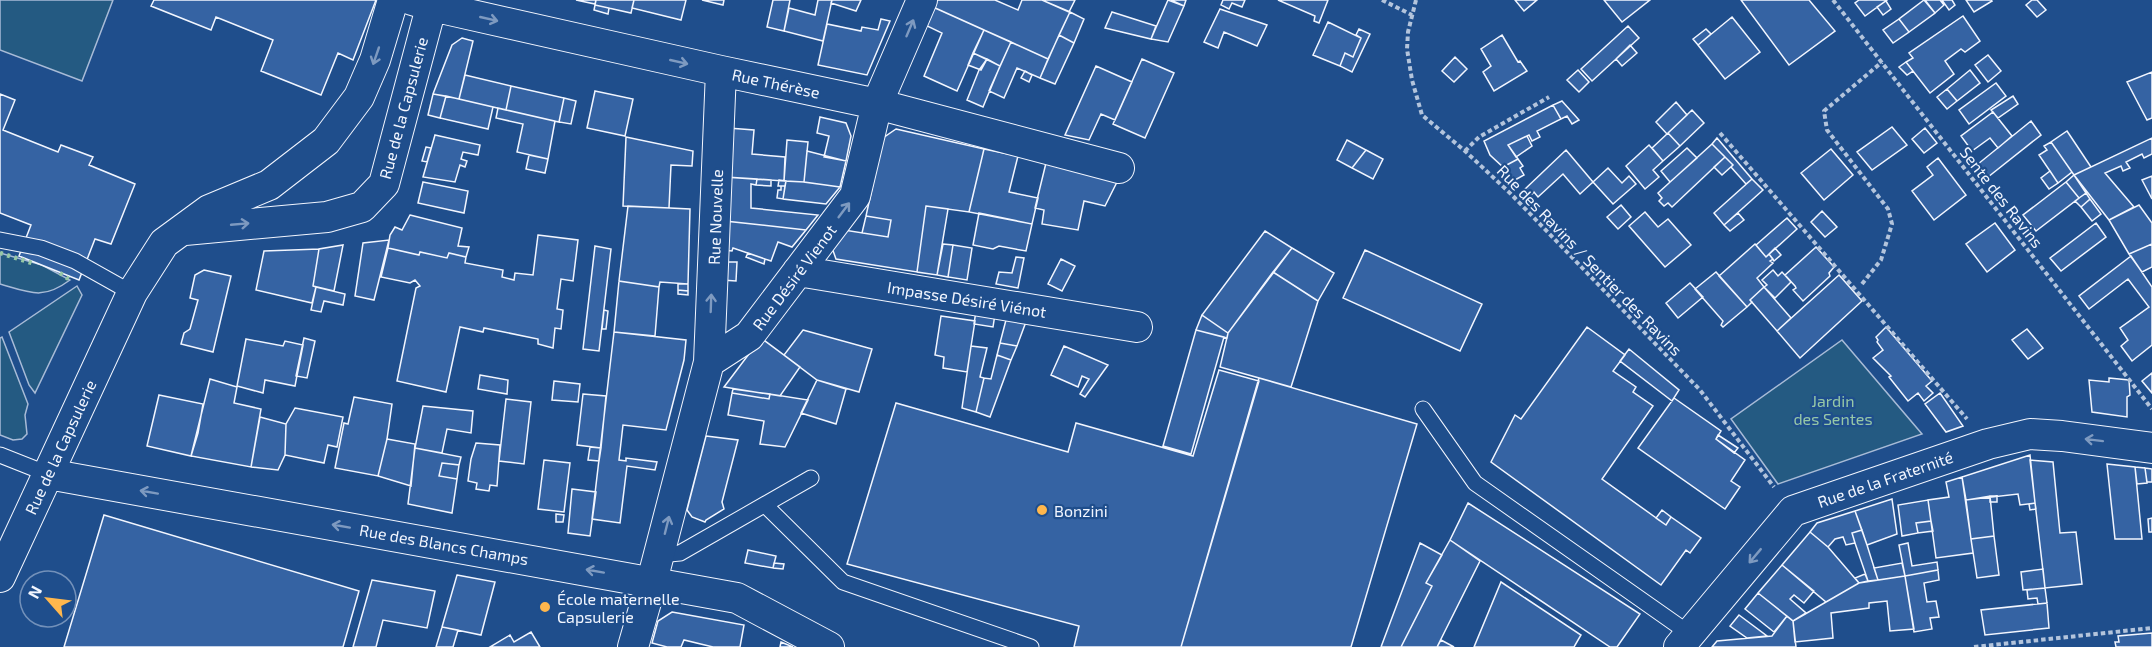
<svg xmlns="http://www.w3.org/2000/svg" width="2152" height="647" font-family="'Exo 2',sans-serif">
	<style>
		.green { fill: #245a82; stroke: #a8bbd7; stroke-width: 1.5 }
		.building { fill: #3563a3; stroke: #f2f6ff; stroke-width: 1.5 }
		.lines { fill: none; stroke-linecap: round; stroke-linejoin: round }
		.lane-casing { stroke: #f2f6ff; stroke-width: 17 }
		.street-casing { stroke: #f2f6ff; stroke-width: 32 }
		.path { stroke: #b3c4dc; stroke-width: 4; stroke-dasharray: 4.5 3; stroke-linecap: butt }
		.lane { stroke: #1f4e8c; stroke-width: 15 }
		.street { stroke: #1f4e8c; stroke-width: 30 }
		.hedge { stroke: #97c8a6; stroke-width: 4.5; stroke-dasharray: 3 4.5; stroke-linecap: butt }
		.oneway { stroke: #7e9ac0 }
		.poi-dot { fill: #ffb74d; stroke: #1f4e8c; stroke-width: 2 }
		.labels { text-anchor: middle; dominant-baseline: central; stroke-width: 4.5; stroke-linejoin: round; paint-order: stroke }
		.street-label { font-size: 16px; fill: #f2f6ff; stroke: #1f4e8c }
		.park-label { font-size: 16px; fill: #97c8a6; stroke: #1f4e8c }
		.poi-label { font-size: 16px; fill: #f2f6ff; stroke: #1f4e8c; text-anchor: start }
	</style>
	<rect width="100%" height="100%" fill="#1f4e8c"/>
	<path class="green" d="M0,0H113L82,81L0,50Z
		M0,253L42,265L70,280C43,300 31,293 0,284Z
		M77,286L82,295L35,393L29,385L9,332Z
		M2,337L28,404L25,415L27,434L22,439L13,440L0,435V338Z
		M1842,340L1922,434L1778,484L1731,419Z"/>
	<path class="building" d="M154,0H376L353,60L338,53L321,95L261,71L273,40L216,17L211,30L151,6Z
		M576,0H596L595,4Z
		M596,0H634L631,13L595,5Z
		M634,0H686L681,20L632,8Z
		M702,0H724L723,5Z
		M773,0H790L784,31L767,27Z
		M818,0H832L823,41L784,31L789,8L815,15Z
		M832,0H861L856,11L831,3Z
		M936,0H995L1018,10L1022,0H1042L1070,12L1048,59L933,7Z
		M1042,0H1075L1069,12Z
		M1168,0L1184,6L1168,42L1151,39Z
		M1171,0H1186L1184,6Z
		M1223,0H1245L1242,7L1232,3L1229,9L1221,5Z
		M1278,0H1328L1319,23L1314,21L1315,16Z
		M1515,0H1537L1524,11Z
		M1604,0H1650L1622,22Z
		M1741,0H1809L1835,31L1789,65Z
		M1859,0H1887L1865,16L1855,3Z
		M1924,0L1935,13L1909,32L1899,19Z
		M1925,0H1940L1944,5L1935,13Z
		M1942,0H1952L1955,5L1949,10Z
		M1966,0H1991L1992,1L1974,12Z
		M2032,0H2037L2046,10L2037,17L2026,5Z
		M1886,1L1891,9L1883,15L1877,7Z
		M595,5L609,8L608,14L594,10Z
		M933,7L984,30L957,91L924,76L942,33L925,25Z
		M1220,9L1267,25L1257,46L1224,32L1218,48L1204,42Z
		M1070,12L1084,19L1074,43L1059,35Z
		M1112,12L1156,26L1151,39L1105,28Z
		M1963,16L1980,41L1965,52L1961,49L1945,61L1954,74L1930,93L1906,62L1913,58L1909,53Z
		M1732,17L1760,52L1725,79L1698,45Z
		M881,19L890,21L867,75L818,65L827,24L861,31L862,27L878,30Z
		M1899,19L1909,32L1893,43L1883,30Z
		M1328,22L1361,38L1353,57L1345,53L1340,66L1313,55Z
		M1628,26L1639,38L1592,81L1581,69Z
		M1359,29L1370,34L1352,72L1340,66L1345,53L1353,57L1361,38L1356,35Z
		M1706,29L1711,34L1698,45L1693,39Z
		M984,30L1011,42L1000,66L973,53Z
		M1059,35L1074,43L1055,84L1040,78Z
		M1502,35L1518,62L1520,61L1527,71L1494,91L1483,72L1491,66L1481,49Z
		M462,38L473,41L459,99L433,94L452,45Z
		M1011,42L1048,59L1040,78L1017,68L1004,98L989,91Z
		M1630,45L1637,53L1622,66L1616,59Z
		M973,53L987,59L981,70L968,65Z
		M1988,55L2001,71L1988,82L1975,65Z
		M1455,57L1467,69L1454,82L1442,71Z
		M987,59L1000,66L983,107L967,100L979,70Z
		M1142,59L1174,73L1145,138L1113,124Z
		M1906,62L1913,71L1907,75L1899,67Z
		M1096,66L1132,82L1115,120L1101,114L1089,140L1065,135Z
		M1578,70L1589,82L1579,92L1567,80Z
		M1970,70L1980,83L1957,101L1947,89Z
		M1025,71L1032,75L1029,82L1021,78Z
		M2152,72V118L2147,120L2127,82Z
		M465,75L511,86L506,110L459,99Z
		M1996,83L2006,96L1969,124L1959,110Z
		M511,86L564,98L559,122L506,110Z
		M1947,89L1957,101L1947,109L1937,97Z
		M595,91L633,99L625,136L587,128Z
		M0,94L15,100L3,130L58,152L61,145L93,157L89,165L135,184L111,244L95,239L79,280L19,256L31,225L0,213Z
		M433,94L446,96L440,118L428,115Z
		M446,96L493,107L488,129L440,118Z
		M2013,96L2018,104L1998,118L1991,110Z
		M564,98L576,101L571,124L559,122Z
		M1562,101L1579,120L1572,124L1567,116L1561,119L1553,105Z
		M1676,102L1687,115L1667,134L1656,122Z
		M1553,105L1561,119L1537,131L1540,137L1532,141L1529,135L1508,145L1518,159L1503,167L1490,155L1484,141Z
		M498,108L555,121L548,159L517,152L523,124L496,118Z
		M1692,110L1704,123L1680,146L1668,133Z
		M1993,112L2012,136L1998,148L1990,138L1972,151L1961,136Z
		M820,117L846,123L851,136L846,161L824,157L829,136L817,133Z
		M2031,121L2041,135L1988,177L1978,164Z
		M1892,127L1907,145L1872,170L1857,152Z
		M728,128L754,130L752,154L785,157L784,181L725,177Z
		M1925,128L1937,143L1924,153L1912,139Z
		M896,129L984,149L969,212L926,206L917,272L836,259L831,245L844,230L888,237L891,220L866,216L883,138Z
		M2067,131L2091,167L2074,175L2051,142Z
		M1668,133L1680,146L1663,161L1652,148Z
		M435,135L480,145L478,155L463,152L461,159L467,161L465,167L460,165L455,182L423,177Z
		M1527,136L1532,146L1516,157L1508,145Z
		M626,137L693,151L692,166L671,165L669,208L623,206Z
		M1717,138L1752,179L1746,184L1731,167L1733,165L1712,144Z
		M2152,138V154L2144,158L2142,154L2126,162L2130,168L2123,171L2121,166L2105,173L2134,207L2109,220L2074,175Z
		M787,140L808,142L804,182L784,181Z
		M1347,140L1366,150L1352,168L1337,160Z
		M2051,142L2072,172L2058,183L2039,155L2047,150L2044,146Z
		M1712,144L1725,157L1672,207L1668,203L1664,206L1659,201L1662,198L1658,193Z
		M1649,145L1663,161L1653,170L1659,177L1645,189L1626,166Z
		M426,147L431,148L427,162L422,161Z
		M1687,148L1697,158L1670,182L1661,171Z
		M984,149L1018,156L1009,192L1038,198L1032,224L969,212Z
		M1831,149L1853,175L1824,200L1801,173Z
		M1366,150L1383,159L1373,179L1352,168Z
		M1566,150L1593,182L1580,194L1563,174L1538,197L1534,192L1530,196L1524,190Z
		M807,151L846,161L840,187L804,182Z
		M529,155L548,159L545,173L526,169Z
		M1725,157L1733,165L1722,175L1714,167Z
		M1938,158L1966,195L1934,220L1912,191L1933,175L1927,167Z
		M1518,159L1523,166L1520,168L1524,175L1515,180L1503,167Z
		M1046,163L1118,180L1105,206L1084,201L1078,230L1042,224L1044,210L1035,208Z
		M1608,168L1622,183L1629,176L1636,184L1613,204L1593,182Z
		M2050,171L2058,183L2049,189L2041,178Z
		M2074,175L2086,193L2079,198L2066,182Z
		M2152,176V199L2142,180Z
		M725,177L757,179L756,185L751,184V208L818,215L806,230L725,221Z
		M757,179L771,180V186L756,185Z
		M1752,179L1763,190L1724,225L1714,213Z
		M779,180L786,181L785,186H778Z
		M786,181L804,182L840,187L826,204L783,199Z
		M423,182L468,191L464,213L418,203Z
		M2066,182L2079,198L2036,231L2023,215Z
		M781,186H785L783,199L777,198L778,190H781Z
		M2086,193L2090,199L2081,207L2075,201Z
		M2090,199L2101,214L2092,221L2081,207Z
		M1621,205L1631,217L1618,229L1607,217Z
		M2139,205L2152,223V244L2129,254L2109,220Z
		M628,206L690,209L688,284L660,282L659,287L619,281Z
		M926,206L948,209L937,275L917,272Z
		M1822,211L1837,227L1825,237L1811,222Z
		M1645,212L1658,227L1668,219L1691,245L1665,267L1629,226Z
		M979,213L1032,224L1026,251L999,246L993,249L973,245Z
		M1738,213L1744,220L1730,231L1724,225Z
		M410,215L462,228L458,246L469,247L466,257L449,253L447,258L420,252L419,255L388,248L390,235L395,227L402,230Z
		M866,216L891,220L888,237L862,233Z
		M1787,218L1797,229L1766,257L1756,245Z
		M725,221L806,230L792,247L778,242L771,261L733,248L732,251L723,250Z
		M1995,223L2015,250L1987,272L1966,244Z
		M2096,223L2106,237L2061,271L2050,258Z
		M1265,231L1292,248L1228,333L1202,315Z
		M538,235L578,240L573,281L561,279L557,309L563,310L561,329L555,328L553,348L538,344V339L484,328L483,332L460,327L446,392L397,381L416,288L420,286L415,280L410,283L381,277L388,248L419,255L420,252L447,258L449,253L466,257L465,263L503,270L502,277L514,280L515,273L533,275Z
		M389,240L374,300L355,296L363,243Z
		M943,244L953,245L948,277L937,275Z
		M1755,244L1766,257L1769,254L1773,259L1770,261L1773,263L1757,278L1764,287L1750,300L1752,302L1747,307L1719,276Z
		M2152,244V267L2142,272L2129,254Z
		M343,245L334,291L313,286L319,249Z
		M953,245L972,248L967,280L948,277Z
		M595,246L611,249L599,351L583,349Z
		M1816,247L1834,267L1829,273L1830,276L1803,301L1793,290L1796,288L1795,286L1785,275Z
		M1292,248L1334,273L1318,301L1273,272Z
		M1775,248L1781,255L1774,261L1769,254Z
		M319,249L313,286L316,287L312,303L256,290L264,251Z
		M1365,250L1482,304L1460,351L1343,298Z
		M748,253L765,259L764,264L746,257Z
		M2131,256L2152,287V345L2132,361L2121,346L2128,340L2120,328L2149,307L2128,279L2089,309L2079,296Z
		M1016,257L1024,258L1018,288L996,284L999,272L1012,273Z
		M1061,259L1075,266L1062,291L1048,284Z
		M723,262H737L736,281L722,280Z
		M204,270L231,276L213,352L181,344L184,333L190,329L198,300L190,298L195,275Z
		M1773,270L1778,276L1782,272L1791,282L1775,298L1764,287L1767,285L1762,280Z
		M1273,272L1318,301L1291,387L1220,367L1228,333Z
		M1716,272L1747,307L1723,327L1721,325L1723,321L1695,289Z
		M1839,275L1862,301L1800,358L1777,331Z
		M619,281L659,287L655,336L614,332Z
		M1690,283L1703,297L1678,318L1666,303Z
		M678,284H688V291L678,290Z
		M316,287L345,294L343,305L324,301L321,312L311,310Z
		M1764,287L1791,318L1777,331L1750,300Z
		M678,290L688,291V295L678,294Z
		M604,310L608,311L606,329H602Z
		M976,311L995,314L993,327L974,324Z
		M1202,315L1228,333L1227,338L1196,330Z
		M941,316L975,321L967,372L943,368L944,357L935,355Z
		M1007,316L1027,319L1017,346L1000,343Z
		M1587,327L1625,355L1613,371L1636,387L1633,392L1653,406L1602,479L1666,525L1671,517L1701,538L1690,553L1686,550L1661,585L1491,462L1515,415L1521,419Z
		M1886,327L1932,381L1926,386L1933,393L1924,401L1918,393L1908,401L1889,377L1891,376L1873,358L1883,350L1877,342L1878,340L1876,337Z
		M2027,329L2043,348L2028,359L2012,340Z
		M803,330L872,349L859,392L817,380L784,355Z
		M1196,330L1224,337L1191,454L1163,446Z
		M614,332L686,340L684,360L666,430L623,425L619,460L626,461V458L657,462L655,470L627,466L620,523L592,519Z
		M304,338L315,341L307,378L296,376Z
		M761,338L800,367L780,396L724,387Z
		M246,339L283,346L285,341L303,345L295,386L265,380L263,393L237,386Z
		M1000,343L1017,346L1011,360L997,355Z
		M971,346L987,348L980,377L984,378L976,412L962,408Z
		M1064,346L1108,365L1085,397L1080,394L1089,379L1082,376L1078,387L1051,375Z
		M1629,349L1679,390L1672,401L1620,361Z
		M997,355L1011,360L990,417L976,412L984,378L991,379Z
		M1219,370L1259,381L1181,647H1074L1079,626L847,564L896,403L1068,452L1076,423L1193,456Z
		M2152,373V393L2142,381Z
		M480,375L508,380L507,394L478,389Z
		M1259,378L1417,424L1351,647H1181Z
		M2109,378L2129,380L2130,395L2127,397V417L2092,412L2089,380L2109,382Z
		M210,379L237,387L234,403L261,409L251,467L191,456Z
		M817,380L846,389L836,424L801,413Z
		M554,381L580,384L578,402L552,400Z
		M733,389L770,394L769,399L732,393Z
		M732,393L769,399L770,394L808,400L785,447L760,444L764,421L728,415Z
		M1940,393L1963,426L1946,432L1925,404Z
		M583,394L606,396L601,448L577,445Z
		M159,395L203,404L198,433L191,456L147,446Z
		M354,397L392,404L387,439L378,476L335,468L344,423L348,424Z
		M1674,398L1721,431L1716,439L1745,460L1731,481L1740,487L1725,509L1638,448Z
		M506,399L531,402L524,464L499,461Z
		M423,406L473,411L471,433L447,429L442,453L415,448Z
		M295,408L343,417L337,447L328,445L324,463L285,455L286,424Z
		M260,417L286,424L285,455L278,470L251,467Z
		M1718,435L1738,448L1734,453L1716,439Z
		M706,436L738,440L722,502L724,509L706,520L705,522L692,517L687,510Z
		M387,439L415,444L411,486L378,476Z
		M476,443L500,445L497,486L490,485L489,491L476,489L477,483L468,481L471,459Z
		M590,447L601,448L599,461L588,460Z
		M415,448L461,457L459,465L442,463L439,476L457,479L452,513L408,504Z
		M2030,455L2035,503L2020,505L2018,494L1966,500L1962,477Z
		M544,460L570,463L564,512L538,509Z
		M2030,460L2053,462L2060,533L2076,532L2082,584L2045,588Z
		M442,463L459,465L457,479L439,476Z
		M2107,464L2135,467L2142,539H2115Z
		M2135,467L2145,468L2147,483L2137,484Z
		M2145,468L2152,469V482H2147Z
		M1962,477L1973,553L1936,558L1928,500L1949,497L1946,482Z
		M572,489L596,492L590,536L568,533Z
		M1990,496H1997V502H1990Z
		M1990,496L1994,536L1971,539L1966,500Z
		M1892,499L1897,534L1867,545L1855,511Z
		M1928,500L1931,521L1916,523L1918,533L1902,536L1898,505Z
		M1468,503L1640,614L1617,647H1610L1450,540Z
		M2035,503L2036,509L2030,510L2029,504Z
		M1662,510L1671,517L1666,525L1656,518Z
		M1855,511L1862,530L1852,533L1855,543L1846,545L1843,537L1835,539L1828,547L1810,532L1817,523Z
		M556,514L564,515L563,522H556Z
		M104,515L359,591L343,647H64Z
		M2152,518V532H2149L2148,519Z
		M1931,521L1933,531L1918,533L1916,523Z
		M1862,530L1867,545L1878,580L1868,581L1855,543L1852,533Z
		M1810,532L1828,547L1859,583L1826,602L1782,565Z
		M1994,536L1999,575L1977,578L1971,539Z
		M1450,540L1480,561L1437,647H1401L1432,586L1426,583Z
		M1420,543L1442,555L1426,583L1432,586L1401,647H1381Z
		M1908,543L1912,566L1937,562L1938,570L1905,576L1899,545Z
		M748,550L776,556L773,568L745,563Z
		M774,563L784,564L783,569L773,568Z
		M1902,563L1905,576L1878,580L1874,568Z
		M1782,565L1814,591L1804,603L1794,595L1790,599L1806,613L1793,621L1758,593Z
		M2043,569L2045,588L2023,590L2021,572Z
		M1938,570L1939,580L1924,583L1927,602L1936,601L1939,617L1930,618L1932,629L1914,632L1905,576Z
		M1865,574L1868,581L1859,583L1855,578Z
		M457,575L495,582L481,635L442,627Z
		M1905,576L1914,629L1890,631L1887,601L1869,603V608L1831,613L1833,638L1795,642L1793,621L1859,583Z
		M372,580L435,591L427,628L383,620L376,647H353Z
		M1501,582L1581,635L1574,647H1474Z
		M2045,588L2047,603L2038,604L2037,598L2028,599L2027,590Z
		M1758,593L1787,616L1774,632L1745,609Z
		M2047,603L2049,628L1985,635L1981,610Z
		M672,612L744,625L740,647H713L684,640L681,647H667L652,643L658,621Z
		M1739,615L1767,636L1747,638L1730,626Z
		M1787,616L1793,621L1796,647H1712L1717,641L1772,636Z
		M442,627L458,630L453,647H436Z
		M531,632L540,647H490L510,635L514,642Z
		M2152,633V647H2116L2115,642H2119L2118,636Z
		M1441,640L1454,647H1437Z
		M781,642L793,647H780Z"/>
	<g class="lines">
		<g class="lane-casing">
			<path id="lane" d="M0,240L41,248L75,261L132,293
				M1423,409L1475,483L1690,634
				M0,455L48,474
				M765,505L843,582L1031,647
				M659,555L680,553L811,478"/>
		</g>
		<g class="street-casing">
			<path id="street" d="M412,0L432,6L721,71L877,104L1119,168
				M185,230L327,217L362,207L384,184L433,0
				M798,271L1137,327
				M709,362L749,336L855,196L877,104L922,0
				M48,474L737,598L829,647
				M0,577L132,293L164,243L209,210L269,185L326,141L359,97L375,60L393,0
				M633,647L652,581L709,362L721,71
				M1679,647L1793,511L1988,444L2030,434L2062,436L2152,448"/>
		</g>
		<path class="path" d="M1382,0L1412,15
			M1416,0L1408,32L1407,49L1412,80L1422,115L1465,151L1511,194L1700,390L1774,487
			M1833,0L2152,409
			M1720,133L1967,419
			M1465,151L1479,137L1549,97
			M1862,284L1881,260L1892,224L1888,209L1827,130L1824,111L1882,62
			M1974,647L2152,628"/>
		<use href="#lane" class="lane"/>
		<use href="#street" class="street"/>
		<path class="hedge" d="M0,253L35,264
			M60,273L70,280"/>
	</g>
	<defs><path id="oneway-shaft" d="M-6 0H5M1.5-3L5.5 0L1.5 3" fill="none" stroke-width="1.6" stroke-linecap="round" stroke-linejoin="round" transform="scale(1.5)"/></defs>
	<g class="oneway">
		<use href="#oneway-shaft" transform="translate(489 19) rotate(13)"/>
		<use href="#oneway-shaft" transform="translate(910 28) rotate(-67)"/>
		<use href="#oneway-shaft" transform="translate(376 56) rotate(109)"/>
		<use href="#oneway-shaft" transform="translate(679 62) rotate(13)"/>
		<use href="#oneway-shaft" transform="translate(844 210) rotate(-53)"/>
		<use href="#oneway-shaft" transform="translate(240 224) rotate(-5)"/>
		<use href="#oneway-shaft" transform="translate(711 303) rotate(-88)"/>
		<use href="#oneway-shaft" transform="translate(2094 440) rotate(-173)"/>
		<use href="#oneway-shaft" transform="translate(149 492) rotate(-170)"/>
		<use href="#oneway-shaft" transform="translate(667 525) rotate(-76)"/>
		<use href="#oneway-shaft" transform="translate(341 526) rotate(-170)"/>
		<use href="#oneway-shaft" transform="translate(1755 556) rotate(130)"/>
		<use href="#oneway-shaft" transform="translate(595 571) rotate(-170)"/>
	</g>
	<g class="poi-dot">
		<circle cx="1042" cy="510" r="6"/>
		<circle cx="545" cy="607" r="6"/>
	</g>
	<g class="labels">
		<g class="street-label">
			<text transform="translate(776 83) rotate(12)">Rue Thérèse</text>
			<text transform="translate(403 108) rotate(-75)">Rue de la Capsulerie</text>
			<text transform="translate(2002 197) rotate(52)">Sente des Ravins</text>
			<text transform="translate(715 217) rotate(-88)">Rue Nouvelle</text>
			<text transform="translate(1590 260) rotate(46)">Rue des Ravins / Sentier des Ravins</text>
			<text transform="translate(794 277) rotate(-53)">Rue Désiré Vienot</text>
			<text transform="translate(967 299) rotate(9)">Impasse Désiré Viénot</text>
			<text transform="translate(60 447) rotate(-65)">Rue de la Capsulerie</text>
			<text transform="translate(1885 479) rotate(-19)">Rue de la Fraternité</text>
			<text transform="translate(444 544) rotate(10)">Rue des Blancs Champs</text>
		</g>
		<g class="park-label">
			<text x="1833" y="400">Jardin<tspan x="1833" dy="18">des Sentes</tspan></text>
		</g>
		<g class="poi-label">
			<text x="1054" y="510">Bonzini</text>
			<text x="557" y="598">École maternelle<tspan x="557" dy="18">Capsulerie</tspan></text>
		</g>
	</g>
	<g transform="translate(48 599) rotate(298)"><circle r="28" fill="#1f4e8c" stroke="#7391ba" stroke-width="1.5"/>
	<path d="M0-4.5L10 22L0 15L-10 22Z" fill="#ffb74d"/>
	<text y="-9" font-size="16" font-weight="bold" text-anchor="middle" fill="#f2f6ff">N</text>
	</g>
</svg>
